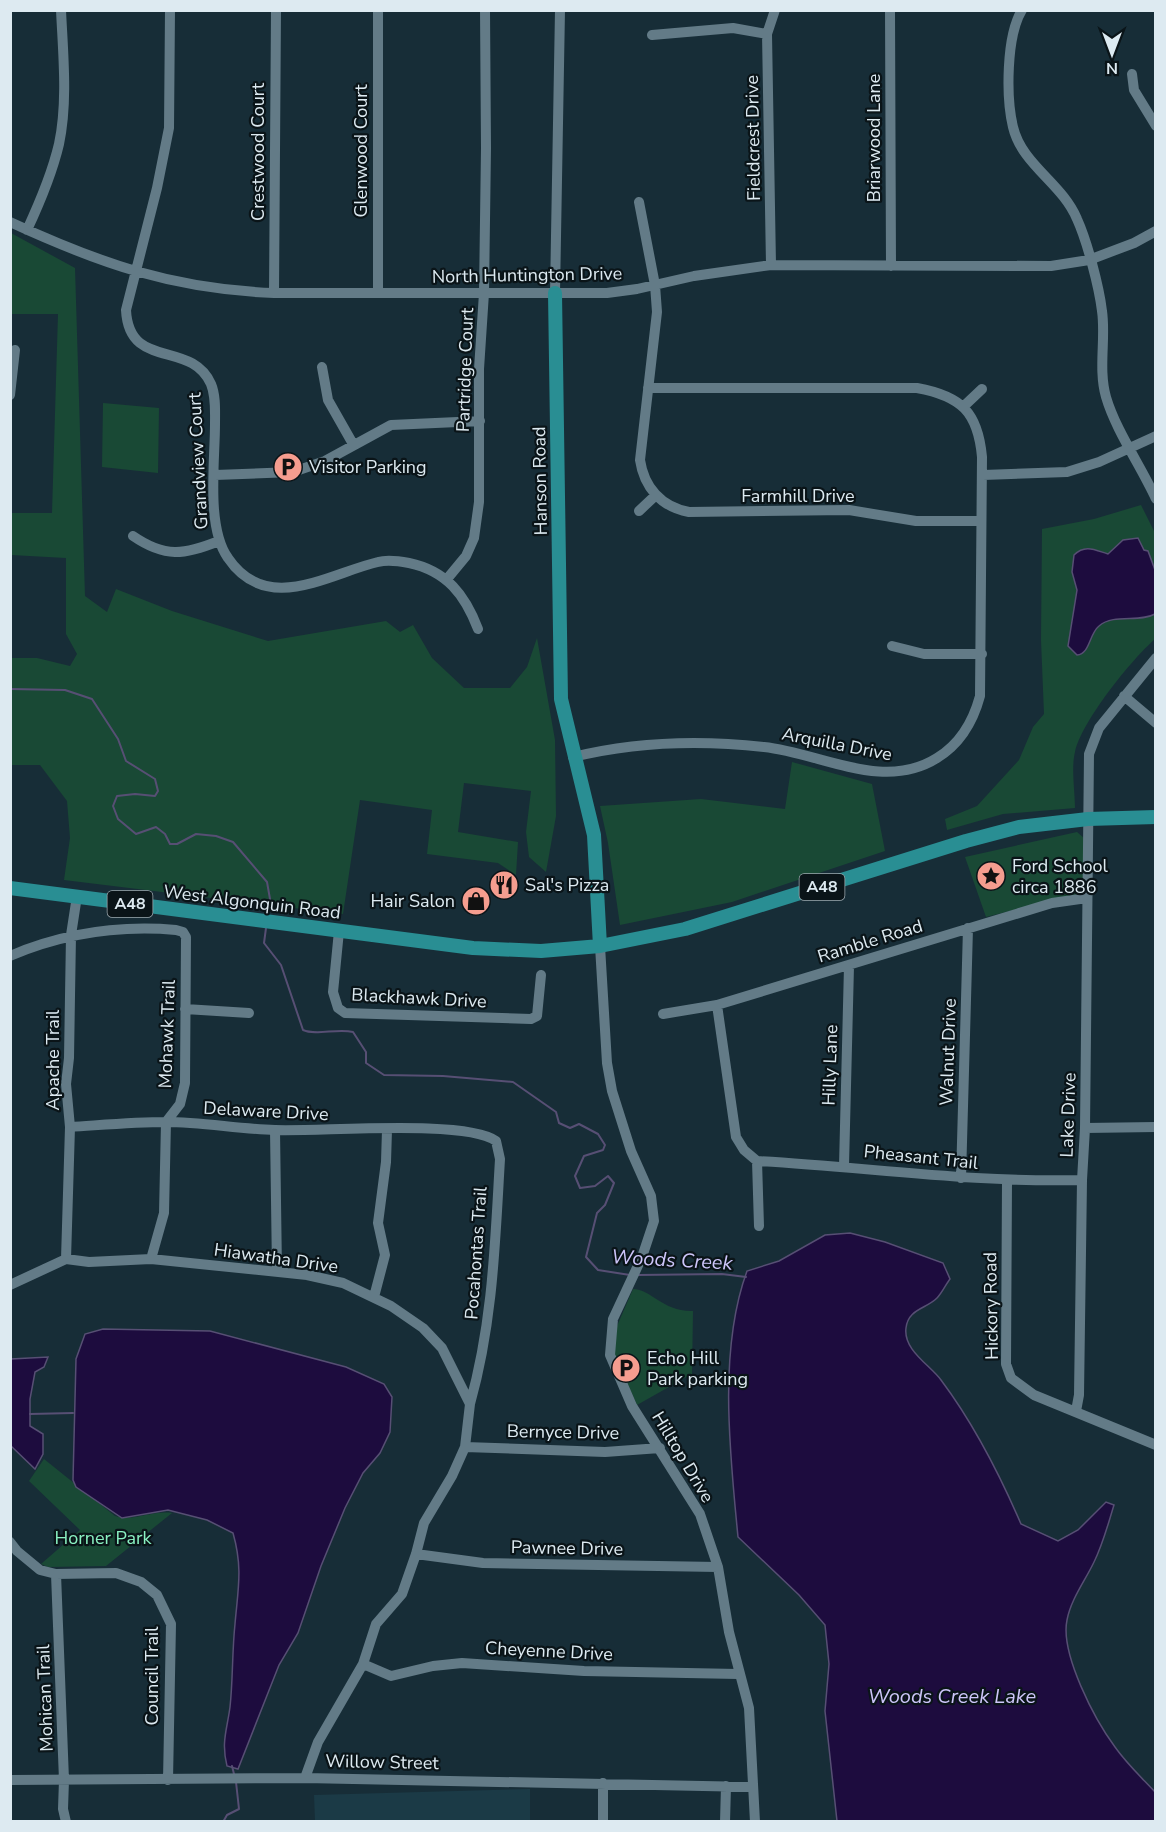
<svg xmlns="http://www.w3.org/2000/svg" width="1166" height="1832" font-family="'Nunito Sans',sans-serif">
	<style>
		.built { fill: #1b3a46 }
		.green { fill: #194935 }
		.water { fill: #1d0c3e; stroke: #574f74; stroke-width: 1.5 }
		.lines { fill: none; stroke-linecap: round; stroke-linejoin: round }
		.stream { stroke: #574f74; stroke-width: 2 }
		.minor { stroke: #637b87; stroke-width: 10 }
		.major { stroke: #298e93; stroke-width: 14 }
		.labels { text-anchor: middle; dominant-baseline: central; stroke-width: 4.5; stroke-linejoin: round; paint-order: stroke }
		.shield { fill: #0a1418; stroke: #9eaab0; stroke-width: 1.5 }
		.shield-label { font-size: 16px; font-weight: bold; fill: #ddeaf1 }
		.street-label { font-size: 18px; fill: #ddeaf1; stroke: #0a1418 }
		.poi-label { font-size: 18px; fill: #ddeaf1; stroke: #0a1418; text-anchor: start }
		.park-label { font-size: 18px; fill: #8af2c2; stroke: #0a1418 }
		.water-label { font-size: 20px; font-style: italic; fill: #cdc5f9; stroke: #0a1418 }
	</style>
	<rect width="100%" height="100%" fill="#172d37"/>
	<path class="built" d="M530,1789V1821H315L314,1795Z"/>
	<path class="green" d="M11,233L75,268L85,596L107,612L116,589L172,611L268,641L386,621L400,632L413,625L432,658L464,688H510L527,667L537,638L555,740L556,816L546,872L529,857L526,832L531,791L464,783L458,832L518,842L516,875L498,863L427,854L432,810L360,800L343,914L64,880L70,838L67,801L40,765H11V658H37L70,666L77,654L66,634V558L11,555V513H52L58,314H11Z
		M103,403L159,408L158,473L102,467Z
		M1141,505L1155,533V639C1131,660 1082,721 1075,752C1071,768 1075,791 1075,808L1003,814L947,830L945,819L977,806L1019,760L1033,727L1044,714L1041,640L1042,529L1094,519Z
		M792,762L872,784L885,851L732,902L620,925L608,843L600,806L701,799L785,809Z
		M1077,832L1084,838L1083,893L986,917L965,857Z
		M633,1289C651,1289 663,1312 693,1311L692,1374L637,1405L613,1351L617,1326Z
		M44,1459L115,1516C133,1522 153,1510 172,1513L106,1566L48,1567L41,1564L80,1530L29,1481Z"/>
	<path class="water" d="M1138,538L1144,550L1148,551L1155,570V614C1139,623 1114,613 1099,626C1089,634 1090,654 1077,655L1068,646L1077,590L1072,572L1074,555C1085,544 1095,550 1108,554L1123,540Z
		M850,1233L885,1242L943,1263L950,1279C946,1284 942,1293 937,1298C926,1309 908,1309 906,1328C903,1350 930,1365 941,1380C974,1424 999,1473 1021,1524L1058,1541L1078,1530L1106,1502L1114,1505C1108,1524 1103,1544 1094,1562C1085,1581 1071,1599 1067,1620C1060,1654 1095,1720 1115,1747C1127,1764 1142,1778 1155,1792V1821H837L825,1711L829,1664L825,1625L799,1595L738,1537C730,1454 718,1350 747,1271L779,1261L825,1235Z
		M103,1329L210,1331L346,1367L384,1384L392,1397L390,1432L380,1453L363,1473L345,1508L321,1566L298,1633L279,1665L238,1769L227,1766C221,1742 227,1730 230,1707C233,1680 232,1652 235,1624C238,1589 243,1568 233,1533L207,1520L168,1510L122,1518L76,1487L73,1480L76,1359L85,1334Z
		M48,1357L44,1367L35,1372L30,1399V1426L43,1434V1454L35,1469L11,1446V1359Z"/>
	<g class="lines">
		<path class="stream" d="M10,689L65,690L92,699L118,739L126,761L155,779L158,791L155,796L135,794L117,796L113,806L118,819L136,834L156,827L165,834L170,844H177L196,834L216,836L233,842L267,882L270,899L267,916
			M266,928L264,943L281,965L303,1030C316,1036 337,1028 353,1032L366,1052V1063L384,1075L443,1076L513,1082L556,1112L559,1123L570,1128L579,1124L598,1134L605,1145L603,1150L584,1156L575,1176L580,1188L595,1186L608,1176L614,1183L605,1205L597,1213L586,1257L598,1270L630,1275
			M638,1275L722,1274L746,1277
			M30,1414L73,1413
			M232,1766L234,1774
			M223,1822L227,1815L239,1809L236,1782"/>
		<path class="minor" d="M170,10L169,128L157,188L126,310C129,371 191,339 211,384C216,396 215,411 215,424C215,462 206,527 228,558C267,616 330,573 378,562C388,559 399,561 409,563C447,571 465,595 478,629
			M378,10V292
			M890,10L891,266
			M1022,10C1006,36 1006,98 1013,127C1022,165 1062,183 1077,219C1087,241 1099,286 1102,311C1106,338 1098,369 1106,397C1116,431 1141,466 1156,499
			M652,35L733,28L767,34
			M1132,74L1134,90L1156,126
			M639,202L655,285L657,312L640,460C644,487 661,507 689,512L849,510L916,521H981
			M10,222C101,264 173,289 274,293H607L637,289L694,276L771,265L1051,266L1089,260L1134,243L1156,231
			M27,230C40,202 52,174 59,144C68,102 63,53 61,10
			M771,265L767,34L775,10
			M274,293L276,10
			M555,293L560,10
			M322,367L328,400L353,444
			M10,395L15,350
			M964,406L982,389
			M215,475L293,472L325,461L391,425L480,421
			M983,475L1067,472L1099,462L1156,436
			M639,511L656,495
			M133,536C165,558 184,555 219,541
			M447,579L466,556L474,538L479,502V369L484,293L486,148L485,10
			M892,646L924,654H982
			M1124,696L1156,723
			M573,757C634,742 702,740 764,747C821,753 883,792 937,758C960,744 973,722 980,696L982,457C978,412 961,396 917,388H648
			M339,931L333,992L338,1008L345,1013L531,1019L537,1016L541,975
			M600,946L607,1063L612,1091L631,1151L651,1196L654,1221L642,1257L613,1319L610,1355L632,1406L700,1514L718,1567L729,1632L749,1708L755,1822
			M10,956C64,933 118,925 176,930L183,932L186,937L185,1083L180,1104L166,1122L164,1213L151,1259
			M717,1005L736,1137L744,1150L757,1161L759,1226
			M185,1009L249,1013
			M663,1014L717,1005L1052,903L1087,898
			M70,1127C102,1125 134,1122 166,1122C202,1122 238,1129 275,1130C320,1132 466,1119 496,1141L500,1159C495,1243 493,1322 470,1404
			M1085,1128L1156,1127
			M275,1130L277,1271
			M757,1161C866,1167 973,1183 1082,1180
			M844,1166L849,966
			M961,1178L968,928
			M1007,1181L1006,1364L1011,1378L1034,1395L1156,1445
			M66,1259L70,1127L66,1084L69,1058L71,935L77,896
			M10,1285L66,1259L89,1262L151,1259L307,1275L343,1283L391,1306L423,1328L442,1348L470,1404L465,1447L452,1476L424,1523L416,1554L402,1594L376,1624L363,1664L318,1742L305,1778
			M374,1297L385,1255L378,1223L386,1162L387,1130
			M1076,1411L1079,1395L1082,1180L1085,1128L1089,754L1099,728L1156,658
			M465,1447L605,1452L660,1448
			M10,1542L17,1551L40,1570L56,1574L116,1573L141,1582L157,1595L171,1624L168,1780
			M416,1554L483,1563L718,1567
			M56,1574L64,1780L63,1809L66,1822
			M363,1664L391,1676L433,1666L462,1663L584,1671L738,1674
			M10,1780L305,1778L752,1787
			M603,1822V1783
			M725,1822L726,1786"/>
		<path class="major" d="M555,293L561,699L594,835L600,946
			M10,888L473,948L541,951L600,946L685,929L966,841L1019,827L1088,819L1156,817"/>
	</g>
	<defs>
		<g id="parking-disc" transform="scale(1.5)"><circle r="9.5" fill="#f59d8f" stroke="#0a1418"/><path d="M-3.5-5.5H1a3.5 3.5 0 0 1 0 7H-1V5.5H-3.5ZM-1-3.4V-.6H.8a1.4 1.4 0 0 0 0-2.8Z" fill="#111"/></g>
		<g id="sight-disc" transform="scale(1.5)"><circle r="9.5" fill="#f59d8f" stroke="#0a1418"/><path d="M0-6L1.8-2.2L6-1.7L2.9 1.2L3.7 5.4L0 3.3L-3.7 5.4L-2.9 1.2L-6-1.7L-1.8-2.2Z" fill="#111"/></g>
		<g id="restaurant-disc" transform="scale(1.5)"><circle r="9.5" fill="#f59d8f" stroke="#0a1418"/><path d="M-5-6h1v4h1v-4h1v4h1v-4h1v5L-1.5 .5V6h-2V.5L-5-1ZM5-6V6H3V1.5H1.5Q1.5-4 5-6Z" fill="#111"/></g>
		<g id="shop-disc" transform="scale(1.5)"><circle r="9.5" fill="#f59d8f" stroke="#0a1418"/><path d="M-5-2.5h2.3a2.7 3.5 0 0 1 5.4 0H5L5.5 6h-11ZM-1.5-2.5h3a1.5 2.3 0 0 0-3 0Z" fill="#111"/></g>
	</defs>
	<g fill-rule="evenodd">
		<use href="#parking-disc" x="288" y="467"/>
		<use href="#sight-disc" x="991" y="876"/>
		<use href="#restaurant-disc" x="504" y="885"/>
		<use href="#shop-disc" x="476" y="901"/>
		<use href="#parking-disc" x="626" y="1368"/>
	</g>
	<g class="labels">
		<g class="shield">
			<rect x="799.5" y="874" width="45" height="26" rx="4.5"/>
			<rect x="107.5" y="891" width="45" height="26" rx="4.5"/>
		</g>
		<g class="shield-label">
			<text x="822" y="887">A48</text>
			<text x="130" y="904">A48</text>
		</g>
		<g class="street-label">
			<text transform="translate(753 138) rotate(-91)">Fieldcrest Drive</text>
			<text transform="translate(874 138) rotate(-90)">Briarwood Lane</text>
			<text transform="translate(361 151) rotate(-90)">Glenwood Court</text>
			<text transform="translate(258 152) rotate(-90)">Crestwood Court</text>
			<text transform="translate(527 275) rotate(-1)">North Huntington Drive</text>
			<text transform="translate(465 370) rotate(-88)">Partridge Court</text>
			<text transform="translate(198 461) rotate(-93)">Grandview Court</text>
			<text transform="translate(540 481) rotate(-91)">Hanson Road</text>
			<text x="798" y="496">Farmhill Drive</text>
			<text transform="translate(837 744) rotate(11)">Arquilla Drive</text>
			<text transform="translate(252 902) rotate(7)">West Algonquin Road</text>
			<text transform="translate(870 941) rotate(-17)">Ramble Road</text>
			<text transform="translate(419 998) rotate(3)">Blackhawk Drive</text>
			<text transform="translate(167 1034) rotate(-88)">Mohawk Trail</text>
			<text transform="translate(948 1052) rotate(-88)">Walnut Drive</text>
			<text transform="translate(53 1060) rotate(-90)">Apache Trail</text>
			<text transform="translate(830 1065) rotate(-88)">Hilly Lane</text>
			<text transform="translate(266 1111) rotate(3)">Delaware Drive</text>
			<text transform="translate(1068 1115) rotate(-88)">Lake Drive</text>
			<text transform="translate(921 1157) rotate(6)">Pheasant Trail</text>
			<text transform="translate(476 1253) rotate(-86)">Pocahontas Trail</text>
			<text transform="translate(276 1258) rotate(8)">Hiawatha Drive</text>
			<text transform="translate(991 1306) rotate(-91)">Hickory Road</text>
			<text transform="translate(563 1432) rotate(1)">Bernyce Drive</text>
			<text transform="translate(683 1457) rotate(59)">Hilltop Drive</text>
			<text transform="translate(567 1548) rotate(1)">Pawnee Drive</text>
			<text transform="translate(549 1651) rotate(3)">Cheyenne Drive</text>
			<text transform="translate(152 1676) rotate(-90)">Council Trail</text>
			<text transform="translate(45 1698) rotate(-92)">Mohican Trail</text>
			<text transform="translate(382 1762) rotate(1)">Willow Street</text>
		</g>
		<g class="poi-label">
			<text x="309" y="467">Visitor Parking</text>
			<text x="1012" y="866">Ford School<tspan x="1012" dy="21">circa 1886</tspan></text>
			<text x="525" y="885">Sal's Pizza</text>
			<text x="455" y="901" text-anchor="end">Hair Salon</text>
			<text x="647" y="1358">Echo Hill<tspan x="647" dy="21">Park parking</tspan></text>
		</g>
		<g class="park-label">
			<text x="103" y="1538">Horner Park</text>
		</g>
		<g class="water-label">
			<text transform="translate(672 1260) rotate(3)">Woods Creek</text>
			<text x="952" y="1696">Woods Creek Lake</text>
		</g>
	</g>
	<rect width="1166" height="1832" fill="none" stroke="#ddeaf1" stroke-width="24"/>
	<g transform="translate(1112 54) rotate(180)" stroke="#0a1418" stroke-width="4.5" paint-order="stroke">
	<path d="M0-4.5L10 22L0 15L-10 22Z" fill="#ddeaf1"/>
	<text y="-9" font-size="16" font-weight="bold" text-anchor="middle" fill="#ddeaf1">N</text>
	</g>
</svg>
